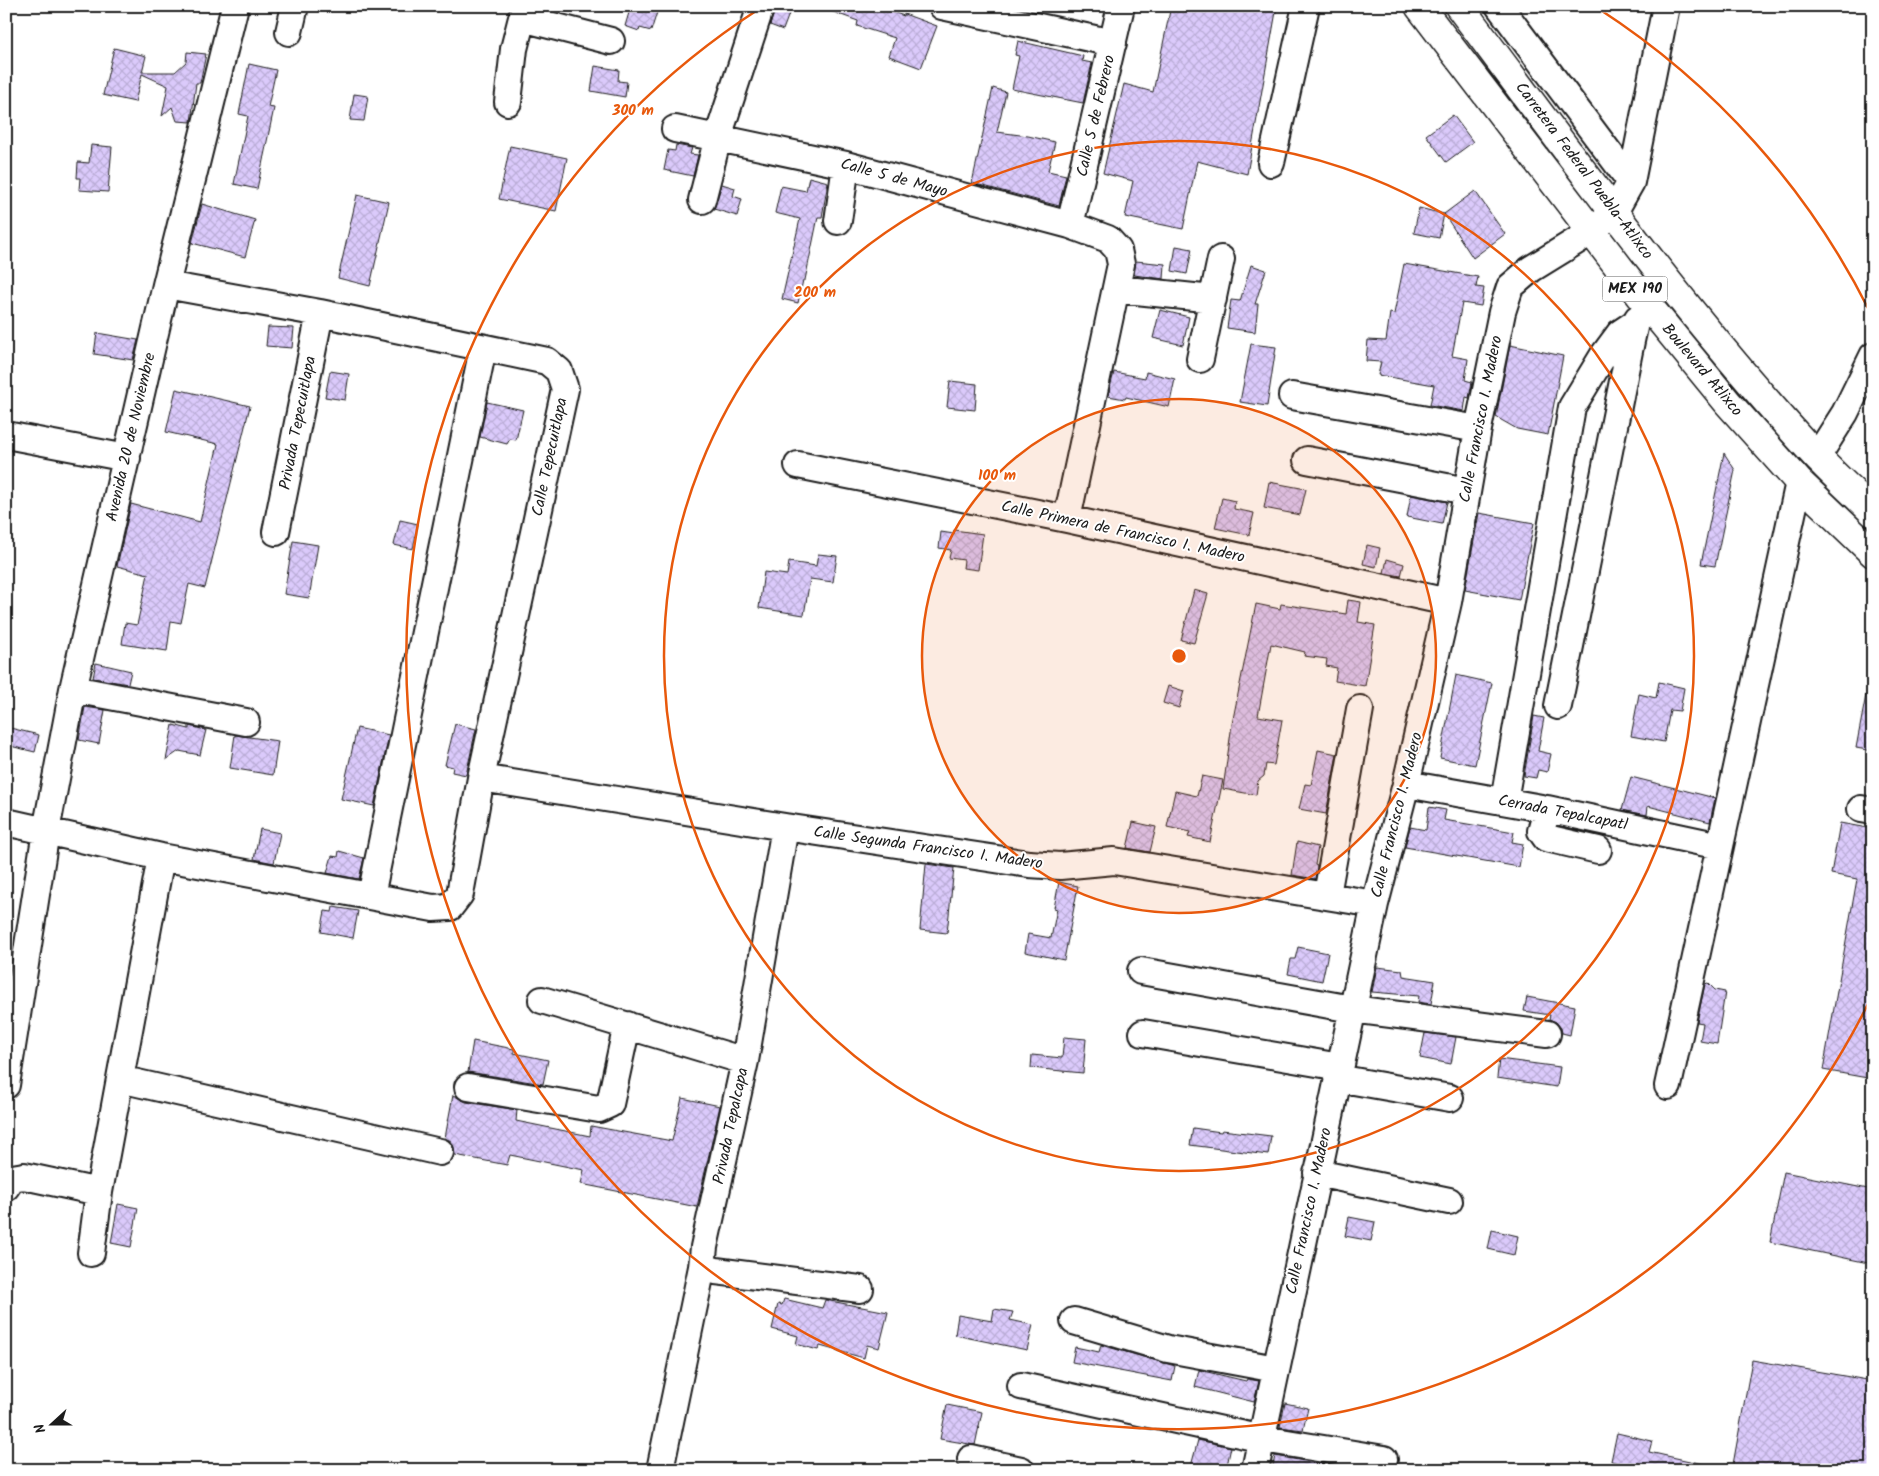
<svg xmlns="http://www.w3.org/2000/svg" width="1879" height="1476" font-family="Kalam,sans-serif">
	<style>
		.building { fill: url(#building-cross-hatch); stroke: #1c1c1c }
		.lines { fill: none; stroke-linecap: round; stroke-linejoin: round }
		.minor-casing { stroke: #1c1c1c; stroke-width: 30 }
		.major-casing { stroke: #1c1c1c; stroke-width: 31 }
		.minor { stroke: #fff; stroke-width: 26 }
		.major { stroke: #fff; stroke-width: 28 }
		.ring { fill: none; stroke: #e8590c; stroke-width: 2.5 }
		.labels { text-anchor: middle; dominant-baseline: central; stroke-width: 4; stroke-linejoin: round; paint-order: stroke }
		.shield { fill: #fff; stroke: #606060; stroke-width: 1 }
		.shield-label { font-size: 15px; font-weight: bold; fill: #1c1c1c }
		.street-label { font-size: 16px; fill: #1c1c1c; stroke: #fff }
		.centre { fill: #e8590c; stroke: #fff; stroke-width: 2.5 }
		.ring-label { font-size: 15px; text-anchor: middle; font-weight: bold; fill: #e8590c; stroke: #fff; stroke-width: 4; stroke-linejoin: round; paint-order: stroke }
	</style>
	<defs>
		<pattern id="building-cross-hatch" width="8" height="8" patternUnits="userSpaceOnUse" patternTransform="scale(1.25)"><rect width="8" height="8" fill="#dbcafb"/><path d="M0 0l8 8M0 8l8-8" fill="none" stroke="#bbadd7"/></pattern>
	</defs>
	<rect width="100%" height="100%" fill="#fff"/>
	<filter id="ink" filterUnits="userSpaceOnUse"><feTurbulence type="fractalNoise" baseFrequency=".02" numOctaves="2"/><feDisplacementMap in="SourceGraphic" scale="10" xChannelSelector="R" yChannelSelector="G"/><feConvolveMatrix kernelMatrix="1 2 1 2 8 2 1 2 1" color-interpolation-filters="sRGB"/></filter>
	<g filter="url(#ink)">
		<path class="building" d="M631,6H659L651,31L640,28L639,31L625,26Z
			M776,6H792L783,30L770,25Z
			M822,6H875L904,16V14L937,26L921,68L889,56L895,38L857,26L858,21L822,8Z
			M1171,6H1277L1247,174L1197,161L1183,229L1125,217L1133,181L1103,173L1124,84L1153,92Z
			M1018,41L1083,56L1082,61L1092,63L1083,103L1012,89L1019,56L1015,55Z
			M114,48L146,56L142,72H175L186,62L187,52L206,54L200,83H196L191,122L177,121L172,107L162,116L168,86L142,74L135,102L103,95Z
			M249,64L276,70L268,107L274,108L257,189L234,184L248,116L239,114Z
			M595,66L619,70L618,81L627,82L625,97L591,91Z
			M993,88L1006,92L997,132L1028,136L1055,142L1048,171L1066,175L1059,206L972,183Z
			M354,94L368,96L364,121L350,120Z
			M1453,115L1473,142L1446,162L1426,135Z
			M91,145L112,147L108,192L79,190L80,178H77L78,162L89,163Z
			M676,145L692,148L690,154L698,155L693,176L664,170L668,150L675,151Z
			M510,146L567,158L556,211L499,199Z
			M809,177L828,182L822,217H818L805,280H803L798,303L782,299L800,219L775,213L781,186L806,191Z
			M722,184L735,188L733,196L742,199L737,216L714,209Z
			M1475,191L1505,234L1473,258L1444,214Z
			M357,195L389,202L370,286L338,278Z
			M202,204L255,220L245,257L192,243Z
			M1419,208L1444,214L1439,238L1414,233Z
			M1176,246L1192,249L1187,274L1172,271Z
			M1136,261L1165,264L1164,279L1134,275Z
			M1404,264L1478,277L1476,287L1484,288L1481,306L1462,303L1452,356L1468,359L1465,380L1472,382L1469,398L1466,397L1464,411L1430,405L1434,385L1378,375L1381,362L1366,361L1368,340L1386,341L1390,313L1394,314Z
			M1251,265L1266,270L1255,304H1258L1255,332L1227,328L1231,300L1240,301Z
			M1160,310L1189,317L1183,345L1153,338Z
			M268,327L294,328L292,348L266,346Z
			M97,333L138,340L133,360L94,354Z
			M1251,344L1276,347L1267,406L1240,402Z
			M1510,345L1563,356L1548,435L1517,429L1496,417Z
			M330,371L349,374L345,400L325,397Z
			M1114,372L1145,378L1146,372L1175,379L1169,407L1126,397L1125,399L1108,396Z
			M950,381L977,384L975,410L947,407Z
			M176,389L250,406L205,588L189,584L181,623L171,621L167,651L122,644L125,623L137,625L148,574L117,566L131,504L200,522L218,444L166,432Z
			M487,402L523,410L516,440L510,439L507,444L480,437Z
			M1724,453L1735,470L1715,566L1701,564Z
			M1269,482L1306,489L1300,515L1264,508Z
			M1411,495L1447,502L1442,524L1407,517Z
			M1222,498L1235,501L1234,509L1254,513L1249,535L1215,528Z
			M1479,513L1534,523L1519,600L1465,590Z
			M400,520L418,524L413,549L394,545Z
			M954,530L983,534L978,570L963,568L964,560L949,558L951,550L939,548L941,532L954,534Z
			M293,541L318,545L309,598L284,594Z
			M1367,545L1380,548L1376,567L1363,564Z
			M818,554L837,556L833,582L810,579L804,615L759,608L764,572L787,575L789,562L816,566Z
			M1387,559L1404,564L1401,576L1384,573Z
			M1194,590L1208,594L1194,643L1181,640Z
			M1348,600L1361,602L1358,622L1375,625L1365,686L1335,681L1337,668L1326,666L1327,659L1304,656L1305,652L1271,644L1258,716L1282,720L1274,765L1266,764L1264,776L1258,781L1256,795L1223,789L1232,724L1256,604L1280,609L1281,604L1346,614Z
			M96,663L131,671L128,684L93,678Z
			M1456,675L1492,683L1475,765L1440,758Z
			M1659,682L1684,688L1680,711L1670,710L1664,742L1631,736L1639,694L1656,698Z
			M1168,686L1184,691L1179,708L1163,703Z
			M1866,695L1873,696V751L1856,748Z
			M85,707L105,710L99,744L79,740Z
			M1534,716L1544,718L1538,751L1551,754L1547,772L1538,770L1536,778L1524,776Z
			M455,724L476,729L466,775L452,772L453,767L445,765Z
			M173,725L189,729V726L206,730L200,755L179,751L166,760Z
			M6,727L39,735L35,752L6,745Z
			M357,728L389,735L374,806L341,799Z
			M235,735L278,741L273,775L230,768Z
			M1318,750L1337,754L1326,814L1299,809L1305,784L1311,785Z
			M1202,776L1223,780L1210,842L1188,837L1190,832L1167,827L1175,791L1197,796Z
			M1631,777L1715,798L1710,822L1648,806L1647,815L1622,810Z
			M1429,807L1446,810L1444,820L1514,832L1512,842L1523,844L1519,867L1405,847L1410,827L1426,830Z
			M1133,822L1156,827L1150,852L1127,848Z
			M1840,823L1873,829V1079L1823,1070L1857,879L1831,874Z
			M260,829L280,833L274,863L254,859Z
			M1297,842L1318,847L1315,865L1317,866L1315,879L1292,875Z
			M339,851L364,858L359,879L327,873L332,856L338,857Z
			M926,864L954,868L947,933L920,930Z
			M1059,882L1078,886L1064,960L1025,952L1028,934L1051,938L1057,909L1054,908Z
			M333,907L358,911L353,938L321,932L325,911L332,912Z
			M1298,947L1328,953L1322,981L1288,974L1291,959H1295Z
			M1377,967L1402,970L1403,976L1435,981L1431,1004L1418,1002L1419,996L1372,992Z
			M1708,983L1715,990L1725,992L1717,1044L1700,1041L1703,1023L1697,1022L1705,984Z
			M1527,997L1575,1006L1570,1035L1562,1033L1561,1028L1556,1022L1549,1019L1550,1015L1524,1011Z
			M1425,1033L1456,1037L1451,1064L1420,1058Z
			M1064,1037L1086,1039L1083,1073L1031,1068L1032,1055L1062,1058Z
			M473,1041L514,1049V1053L548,1060L543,1084L468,1072Z
			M1499,1059L1560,1067L1557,1087L1497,1078Z
			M453,1095L466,1102L517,1110L516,1121L590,1136L591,1126L672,1141L682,1098L720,1106L697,1207L581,1184L584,1170L510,1155L507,1165L455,1155L454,1147L451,1141L445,1138Z
			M1193,1128L1221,1132L1222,1130L1271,1136L1268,1155L1190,1145Z
			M1784,1172L1873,1190V1264L1770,1242Z
			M118,1204L138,1208L131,1247L111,1243Z
			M1349,1217L1375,1222L1371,1241L1345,1236Z
			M1492,1230L1518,1236L1514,1255L1488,1249Z
			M784,1299L822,1308L825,1300L888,1312L879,1348L867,1345L864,1358L820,1346L818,1350L796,1344L798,1336L772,1329L778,1304L782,1305Z
			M994,1309L1013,1312L1010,1320L1033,1325L1027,1350L955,1335L958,1315L992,1321Z
			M1101,1345L1175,1366L1172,1381L1072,1362L1075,1347L1099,1352Z
			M1752,1360L1873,1381V1470H1732Z
			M1199,1370L1246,1381L1247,1379L1259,1381L1254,1402L1195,1387Z
			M1285,1403L1308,1408L1303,1430L1280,1427Z
			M947,1405L982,1412L975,1445L940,1439Z
			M1617,1433L1652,1441L1649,1452L1703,1464L1702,1470H1646L1611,1461Z
			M1198,1440L1231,1447L1226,1470H1190Z
			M1275,1456L1328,1465V1470H1272Z"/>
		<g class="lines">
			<g class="minor-casing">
				<path id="minor" d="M942,6L1113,43
					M1499,6L1631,182
					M522,18L611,41
					M289,32L295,6
					M508,102L514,49L525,6
					M675,129L846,165L1070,225L1108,239L1118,250L1121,264L1067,519
					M1271,163L1306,6
					M702,200L718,137L761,6
					M838,221L846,165
					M1070,225L1121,6
					M1117,289L1213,299
					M1200,359L1221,259
					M1292,396L1478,429
					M6,435L127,458
					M1817,457L1845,413L1873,356
					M1307,460L1467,491
					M798,465L1067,519L1448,602
					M276,532L320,313
					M73,689L246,722
					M1558,706L1631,341L1635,323L1638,318
					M481,778L785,827L1029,864L1060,866L1114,861L1375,904
					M1406,784L1547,809L1720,846
					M1504,801L1572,407L1603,356L1620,333L1635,323
					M1547,809L1541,831L1546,838L1598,850
					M1861,809L1873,811
					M6,822L161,857L433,908L450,907L460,894L481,778L565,389L559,371L547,361L320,313L166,285
					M1327,895L1360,709
					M371,896L483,348
					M1141,971L1352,1009L1547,1034
					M542,1000L745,1061
					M1143,1033L1340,1067
					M1337,1078L1450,1098
					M120,1079L440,1152
					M6,1085L46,831L73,689L166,285L235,6
					M1668,1086L1799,482
					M468,1087L599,1109L610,1104L627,1025
					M1317,1173L1449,1201
					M6,1187L12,1178L24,1176L99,1192
					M91,1253L99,1192L161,857
					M702,1267L716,1271L860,1289
					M1074,1321L1168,1349L1276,1369
					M1021,1386L1263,1439L1384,1459
					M971,1459L1021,1470
					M660,1470L702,1267L704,1247L745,1061L785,827
					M1255,1470L1375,904L1406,784L1448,602L1478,429L1502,312L1510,287L1531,269L1591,232L1614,212L1631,182L1666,6"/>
			</g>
			<g class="major-casing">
				<path id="major" d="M1419,6L1647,304L1728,403L1799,482L1873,553
					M1459,6C1574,159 1686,316 1816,456C1834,475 1854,493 1873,512"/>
			</g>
			<use href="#minor" class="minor"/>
			<use href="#major" class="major"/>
		</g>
	</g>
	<circle cx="1179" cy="656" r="257" fill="#e8590c" fill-opacity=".12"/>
	<g class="ring">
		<circle cx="1179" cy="656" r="257"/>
		<circle cx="1179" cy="656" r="515"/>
		<path d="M1870 1000A772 772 0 1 1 759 9M1599 9A772 772 0 0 1 1870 312"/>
	</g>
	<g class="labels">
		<rect class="shield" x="1602.5" y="276.5" width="65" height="25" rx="4"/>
		<g class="shield-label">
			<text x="1635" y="289">MEX 190</text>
		</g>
		<g class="street-label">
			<text transform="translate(1096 116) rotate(-77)">Calle 5 de Febrero</text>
			<text transform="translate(1584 171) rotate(53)">Carretera Federal Puebla-Atlixco</text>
			<text transform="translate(894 178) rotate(15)">Calle 5 de Mayo</text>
			<text transform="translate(1702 370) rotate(50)">Boulevard Atlixco</text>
			<text transform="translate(1481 419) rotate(-79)">Calle Francisco I. Madero</text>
			<text transform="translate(298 423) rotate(-79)">Privada Tepecuitlapa</text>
			<text transform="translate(131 437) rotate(-77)">Avenida 20 de Noviembre</text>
			<text transform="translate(550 457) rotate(-78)">Calle Tepecuitlapa</text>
			<text transform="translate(1123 532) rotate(12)">Calle Primera de Francisco I. Madero</text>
			<text transform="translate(1563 813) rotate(11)">Cerrada Tepalcapatl</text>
			<text transform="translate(1397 815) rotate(-76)">Calle Francisco I. Madero</text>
			<text transform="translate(928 848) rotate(8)">Calle Segunda Francisco I. Madero</text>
			<text transform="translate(731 1126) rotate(-78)">Privada Tepalcapa</text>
			<text transform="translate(1309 1211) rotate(-78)">Calle Francisco I. Madero</text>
		</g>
	</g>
	<circle cx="1179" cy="656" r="8" class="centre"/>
	<g class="ring-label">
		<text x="633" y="115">300 m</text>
		<text x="815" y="297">200 m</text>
		<text x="997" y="480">100 m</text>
	</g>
	<rect width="1879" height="1476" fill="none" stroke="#fff" stroke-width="25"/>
	<rect x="12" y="12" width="1854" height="1451" fill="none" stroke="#1c1c1c" stroke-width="2" filter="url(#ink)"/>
	<g transform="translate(52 1424) rotate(249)" stroke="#ffffff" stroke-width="4" paint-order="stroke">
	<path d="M0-4L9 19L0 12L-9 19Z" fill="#1c1c1c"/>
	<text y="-8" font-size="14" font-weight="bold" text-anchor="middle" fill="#1c1c1c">N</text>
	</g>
</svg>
